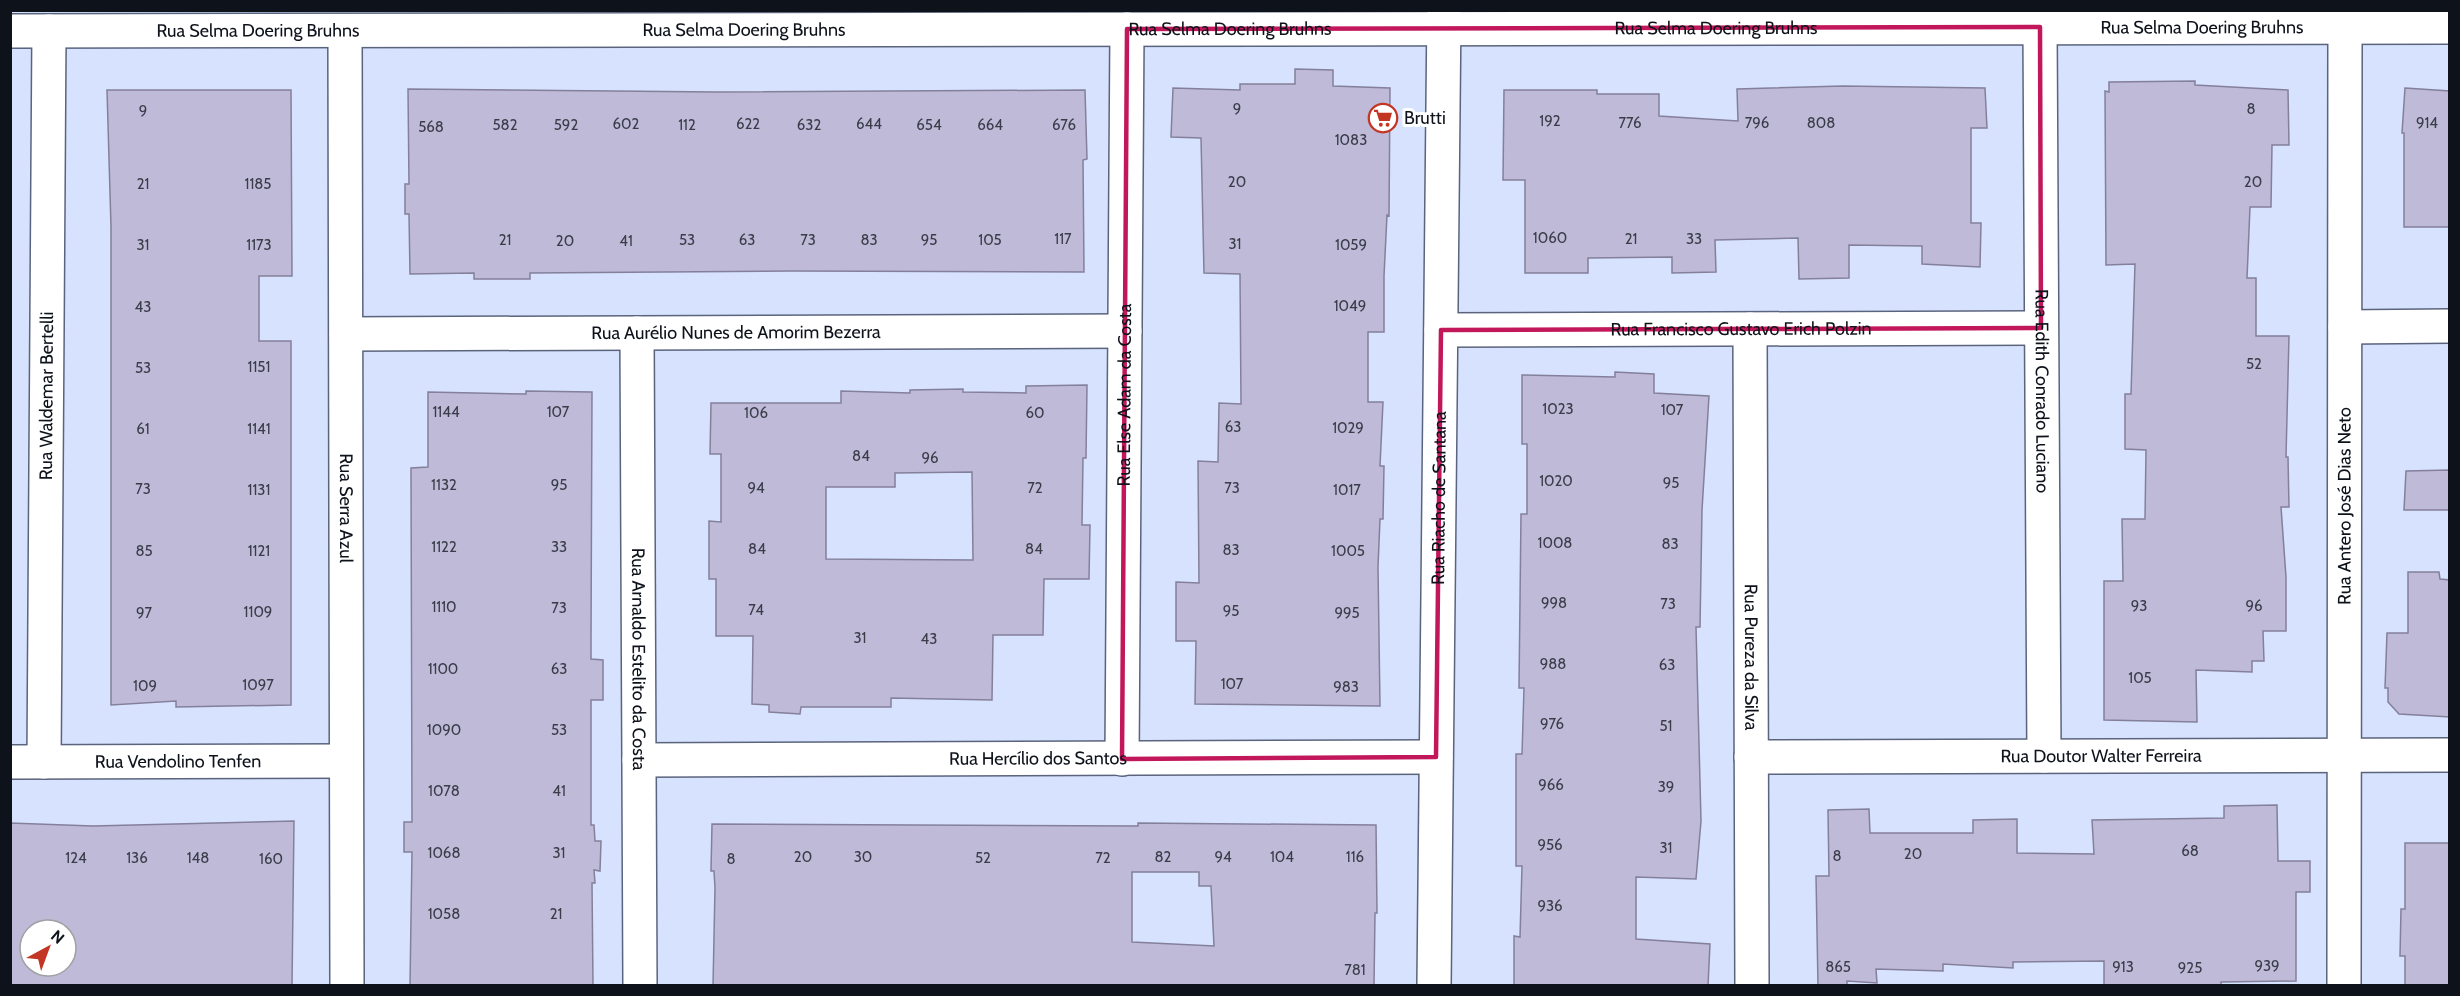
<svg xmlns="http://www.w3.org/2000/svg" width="2460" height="996" font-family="Cabin,sans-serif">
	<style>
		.building { fill: #bebad7; stroke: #84809b; stroke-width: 1.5; fill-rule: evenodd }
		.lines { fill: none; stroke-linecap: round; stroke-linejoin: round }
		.minor-casing { stroke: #5a647c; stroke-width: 36 }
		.tertiary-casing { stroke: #5a647c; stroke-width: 36 }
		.minor { stroke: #fff; stroke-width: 33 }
		.tertiary { stroke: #fff; stroke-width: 33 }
		.marked { fill: none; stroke: #c2185b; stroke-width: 4.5; stroke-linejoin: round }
		.labels { text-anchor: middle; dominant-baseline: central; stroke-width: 6; stroke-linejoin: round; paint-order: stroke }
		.number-label { font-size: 15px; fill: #3a3c4a }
		.street-label { font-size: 18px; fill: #0e121b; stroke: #fff }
		.poi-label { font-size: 18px; fill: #0e121b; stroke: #fff; text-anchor: start }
	</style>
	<rect width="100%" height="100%" fill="#d6e2fe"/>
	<path class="building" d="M1295,69L1333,70V86L1390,88L1389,216L1387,215L1384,276V332H1368V402H1383L1380,466H1384L1383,519H1380L1378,567L1380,706L1195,704L1196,641H1176V582L1199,583L1198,461L1218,462L1219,403L1241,404L1240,274L1204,273L1201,138L1171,137L1173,88L1240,90V84H1295Z
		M2195,81V85L2288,90L2289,145H2272L2271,207H2250L2247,278H2256V336H2289L2286,457H2288L2289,507H2281L2286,577V631H2263L2264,661H2252V672L2196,670L2197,722L2104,720V581H2123L2122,519H2145L2146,450L2125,449V394H2131L2135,264L2106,265L2105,91L2109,92V82Z
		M1843,86L1985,88L1987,128H1971V223H1981L1980,267L1922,264V246L1849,245V278L1799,279L1798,238L1715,240L1716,272L1672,273V257L1588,258V273H1525V180H1503L1504,90H1597V94H1659V116L1738,121L1737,89Z
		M2405,88L2450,91V227H2404V133H2402Z
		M408,89L717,92L1085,90L1087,159L1083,160L1084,272L791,271L530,273V279H474V273L410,274L409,214H405V184H409Z
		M107,90H291L292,276H259V341H291V705L176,707V701L111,705V227Z
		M1615,372L1654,374V393L1709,396L1702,510L1700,627H1696L1701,821L1696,879L1636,877V939L1710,944L1708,986H1514V936L1520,937L1522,866H1516V754H1522L1524,688H1519L1521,514H1527V444H1522V375L1615,377Z
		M1087,385L1086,458H1083L1082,525H1090L1089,579H1044L1043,635H993L992,700L891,698V707H801L800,714L769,712V705L752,704L753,636H716V579H709V521L721,522V454H710L711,403H841V391L910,393V390L963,389V392L1026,393V386ZM972,472L973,560L826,559V487H895V473Z
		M526,391L592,392L591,643V659L603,660V700H591V825H594L595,841H601L600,871L594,870L595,883H592L593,986H410L412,852H404V822H412L411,468L428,467V392L526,394Z
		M2450,470V510H2404L2406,471Z
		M2408,572H2439L2440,579L2450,580V717L2399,714L2388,702V688H2385L2387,633H2408Z
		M2277,805L2278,861H2310V892H2296V981L2221,982V986H2104V961L2013,962V968L1943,964V971L1876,969L1877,983L1847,981V986H1818L1816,876H1829L1828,810L1869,809L1870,833H1973V820L2017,819V853L2094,854L2092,820L2224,818V806Z
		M294,821L292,986H10V823L93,826ZM30,930H66V966H30Z
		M1138,823L1376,825L1377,913H1375L1374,986H713L715,888L714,871H711L712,824L1138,826ZM1132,872H1199V886H1211L1214,946L1132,942Z
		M2405,843H2450V986H2405V956H2400L2401,909H2405Z"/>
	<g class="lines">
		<g class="minor-casing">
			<g id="minor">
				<path id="s1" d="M2040,27L2044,756"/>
				<path id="s2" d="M10,31L2450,27"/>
				<path id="s3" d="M345,31L347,986"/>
				<path d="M2345,327L2450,326"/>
				<path id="s4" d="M1750,329L1752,986"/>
				<path id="s5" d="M1441,330L2041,328"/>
				<path id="s6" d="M637,333L640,986"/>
				<path id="s7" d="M346,334L1125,331"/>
				<path id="s8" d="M1751,757L2450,755"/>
				<path id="s9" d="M1122,759L1127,29"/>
				<path id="s10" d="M639,760L1436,757"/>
				<path id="s11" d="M10,762L346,761"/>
				<path id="s12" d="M44,762L49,31"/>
				<path id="s13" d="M2344,986L2345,27"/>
			</g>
		</g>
		<g class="tertiary-casing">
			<g id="tertiary">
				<path id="s14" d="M1434,986L1444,10"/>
			</g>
		</g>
		<use href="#minor" class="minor"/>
		<use href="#tertiary" class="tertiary"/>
	</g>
	<path class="marked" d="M2040,27L2041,328L1441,330L1436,757L1122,759L1127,29Z"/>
	<defs>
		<g id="supermarket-ring" transform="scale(1.5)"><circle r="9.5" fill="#fff" stroke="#c23623" stroke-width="1.5"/><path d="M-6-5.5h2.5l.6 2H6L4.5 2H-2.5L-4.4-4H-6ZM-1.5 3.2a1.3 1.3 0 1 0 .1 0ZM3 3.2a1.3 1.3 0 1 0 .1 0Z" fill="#c23623"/></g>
	</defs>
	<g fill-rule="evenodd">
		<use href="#supermarket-ring" x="1383" y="118"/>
	</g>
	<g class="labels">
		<g class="number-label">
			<text x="1237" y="109">9</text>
			<text x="2251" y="109">8</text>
			<text x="143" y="111">9</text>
			<text x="1550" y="121">192</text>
			<text x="1630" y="123">776</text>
			<text x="1757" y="123">796</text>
			<text x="1821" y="123">808</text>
			<text x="2427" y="123">914</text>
			<text x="626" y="124">602</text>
			<text x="748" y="124">622</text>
			<text x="869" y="124">644</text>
			<text x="505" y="125">582</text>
			<text x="566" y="125">592</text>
			<text x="687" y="125">112</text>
			<text x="809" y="125">632</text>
			<text x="929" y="125">654</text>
			<text x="990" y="125">664</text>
			<text x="1064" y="125">676</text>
			<text x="431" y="127">568</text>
			<text x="1351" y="140">1083</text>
			<text x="1237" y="182">20</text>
			<text x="2253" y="182">20</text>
			<text x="143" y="184">21</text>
			<text x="258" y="184">1185</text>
			<text x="1550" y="238">1060</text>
			<text x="1063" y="239">117</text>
			<text x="1631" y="239">21</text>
			<text x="1694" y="239">33</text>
			<text x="505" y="240">21</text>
			<text x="687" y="240">53</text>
			<text x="747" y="240">63</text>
			<text x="808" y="240">73</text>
			<text x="869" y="240">83</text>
			<text x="929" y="240">95</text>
			<text x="990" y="240">105</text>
			<text x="565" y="241">20</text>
			<text x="626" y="241">41</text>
			<text x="1235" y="244">31</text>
			<text x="143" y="245">31</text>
			<text x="259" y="245">1173</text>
			<text x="1351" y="245">1059</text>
			<text x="1350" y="306">1049</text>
			<text x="143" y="307">43</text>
			<text x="2254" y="364">52</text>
			<text x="259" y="367">1151</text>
			<text x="143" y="368">53</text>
			<text x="1558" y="409">1023</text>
			<text x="1672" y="410">107</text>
			<text x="446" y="412">1144</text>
			<text x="558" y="412">107</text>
			<text x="756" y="413">106</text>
			<text x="1035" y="413">60</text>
			<text x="1233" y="427">63</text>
			<text x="1348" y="428">1029</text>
			<text x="143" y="429">61</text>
			<text x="259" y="429">1141</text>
			<text x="861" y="456">84</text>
			<text x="930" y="458">96</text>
			<text x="1556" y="481">1020</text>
			<text x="1671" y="483">95</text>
			<text x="444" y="485">1132</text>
			<text x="559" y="485">95</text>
			<text x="756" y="488">94</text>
			<text x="1035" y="488">72</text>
			<text x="1232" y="488">73</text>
			<text x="143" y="489">73</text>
			<text x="259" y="490">1131</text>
			<text x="1347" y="490">1017</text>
			<text x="1555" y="543">1008</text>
			<text x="1670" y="544">83</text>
			<text x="444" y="547">1122</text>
			<text x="559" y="547">33</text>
			<text x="757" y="549">84</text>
			<text x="1034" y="549">84</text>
			<text x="1231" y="550">83</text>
			<text x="144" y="551">85</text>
			<text x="259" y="551">1121</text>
			<text x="1348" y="551">1005</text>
			<text x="1554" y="603">998</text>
			<text x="1668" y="604">73</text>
			<text x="2139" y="606">93</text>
			<text x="2254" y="606">96</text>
			<text x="444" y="607">1110</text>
			<text x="559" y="608">73</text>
			<text x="756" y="610">74</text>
			<text x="1231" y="611">95</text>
			<text x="258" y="612">1109</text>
			<text x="144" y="613">97</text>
			<text x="1347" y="613">995</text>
			<text x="860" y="638">31</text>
			<text x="929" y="639">43</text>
			<text x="1553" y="664">988</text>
			<text x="1667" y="665">63</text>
			<text x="443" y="669">1100</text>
			<text x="559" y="669">63</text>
			<text x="2140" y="678">105</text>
			<text x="1232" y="684">107</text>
			<text x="258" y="685">1097</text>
			<text x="145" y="686">109</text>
			<text x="1346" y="687">983</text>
			<text x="1552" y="724">976</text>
			<text x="1666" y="726">51</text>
			<text x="444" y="730">1090</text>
			<text x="559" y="730">53</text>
			<text x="1551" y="785">966</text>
			<text x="1666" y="787">39</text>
			<text x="444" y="791">1078</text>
			<text x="559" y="791">41</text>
			<text x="1550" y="845">956</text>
			<text x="1666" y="848">31</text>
			<text x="2190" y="851">68</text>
			<text x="444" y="853">1068</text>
			<text x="559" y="853">31</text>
			<text x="1913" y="854">20</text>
			<text x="1837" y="856">8</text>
			<text x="803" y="857">20</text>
			<text x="863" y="857">30</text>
			<text x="1163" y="857">82</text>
			<text x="1223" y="857">94</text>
			<text x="1282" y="857">104</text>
			<text x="1355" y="857">116</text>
			<text x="76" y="858">124</text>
			<text x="137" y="858">136</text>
			<text x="198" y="858">148</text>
			<text x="983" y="858">52</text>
			<text x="1103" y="858">72</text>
			<text x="271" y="859">160</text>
			<text x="731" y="859">8</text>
			<text x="1550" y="906">936</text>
			<text x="444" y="914">1058</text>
			<text x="556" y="914">21</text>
			<text x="2267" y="966">939</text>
			<text x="1838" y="967">865</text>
			<text x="2123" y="967">913</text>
			<text x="2190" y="968">925</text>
			<text x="1355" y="970">781</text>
		</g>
		<g class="street-label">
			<text stroke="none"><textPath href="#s2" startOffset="2192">Rua Selma Doering Bruhns</textPath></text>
			<text stroke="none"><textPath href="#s2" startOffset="1706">Rua Selma Doering Bruhns</textPath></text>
			<text stroke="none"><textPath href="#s2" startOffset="1220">Rua Selma Doering Bruhns</textPath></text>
			<text stroke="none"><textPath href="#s2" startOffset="734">Rua Selma Doering Bruhns</textPath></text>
			<text stroke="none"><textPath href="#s2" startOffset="248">Rua Selma Doering Bruhns</textPath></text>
			<text stroke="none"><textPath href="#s5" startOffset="300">Rua Francisco Gustavo Erich Polzin</textPath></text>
			<text stroke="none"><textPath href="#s7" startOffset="390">Rua Aurélio Nunes de Amorim Bezerra</textPath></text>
			<text stroke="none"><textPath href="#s1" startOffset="364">Rua Edith Conrado Luciano</textPath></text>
			<text stroke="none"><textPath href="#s9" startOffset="364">Rua Else Adam da Costa</textPath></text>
			<text stroke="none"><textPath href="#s12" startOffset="366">Rua Waldemar Bertelli</textPath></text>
			<text stroke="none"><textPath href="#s14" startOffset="488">Rua Riacho de Santana</textPath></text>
			<text stroke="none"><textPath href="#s13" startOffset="480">Rua Antero José Dias Neto</textPath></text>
			<text stroke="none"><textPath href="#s3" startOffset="477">Rua Serra Azul</textPath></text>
			<text stroke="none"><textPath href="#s4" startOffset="328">Rua Pureza da Silva</textPath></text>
			<text stroke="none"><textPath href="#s6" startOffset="326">Rua Arnaldo Estelito da Costa</textPath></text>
			<text stroke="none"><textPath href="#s8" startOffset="350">Rua Doutor Walter Ferreira</textPath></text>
			<text stroke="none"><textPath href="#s10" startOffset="399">Rua Hercílio dos Santos</textPath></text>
			<text stroke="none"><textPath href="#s11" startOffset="168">Rua Vendolino Tenfen</textPath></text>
		</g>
		<g class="poi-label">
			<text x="1404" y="118">Brutti</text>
		</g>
	</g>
	<rect width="2460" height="996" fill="none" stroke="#0e121b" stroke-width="24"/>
	<g transform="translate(48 948) rotate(41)"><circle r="28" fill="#ffffff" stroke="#9fa0a4" stroke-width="1.5"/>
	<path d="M0-4.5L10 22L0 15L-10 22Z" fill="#c23623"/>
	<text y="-9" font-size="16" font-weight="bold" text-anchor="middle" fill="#0e121b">N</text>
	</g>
</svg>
